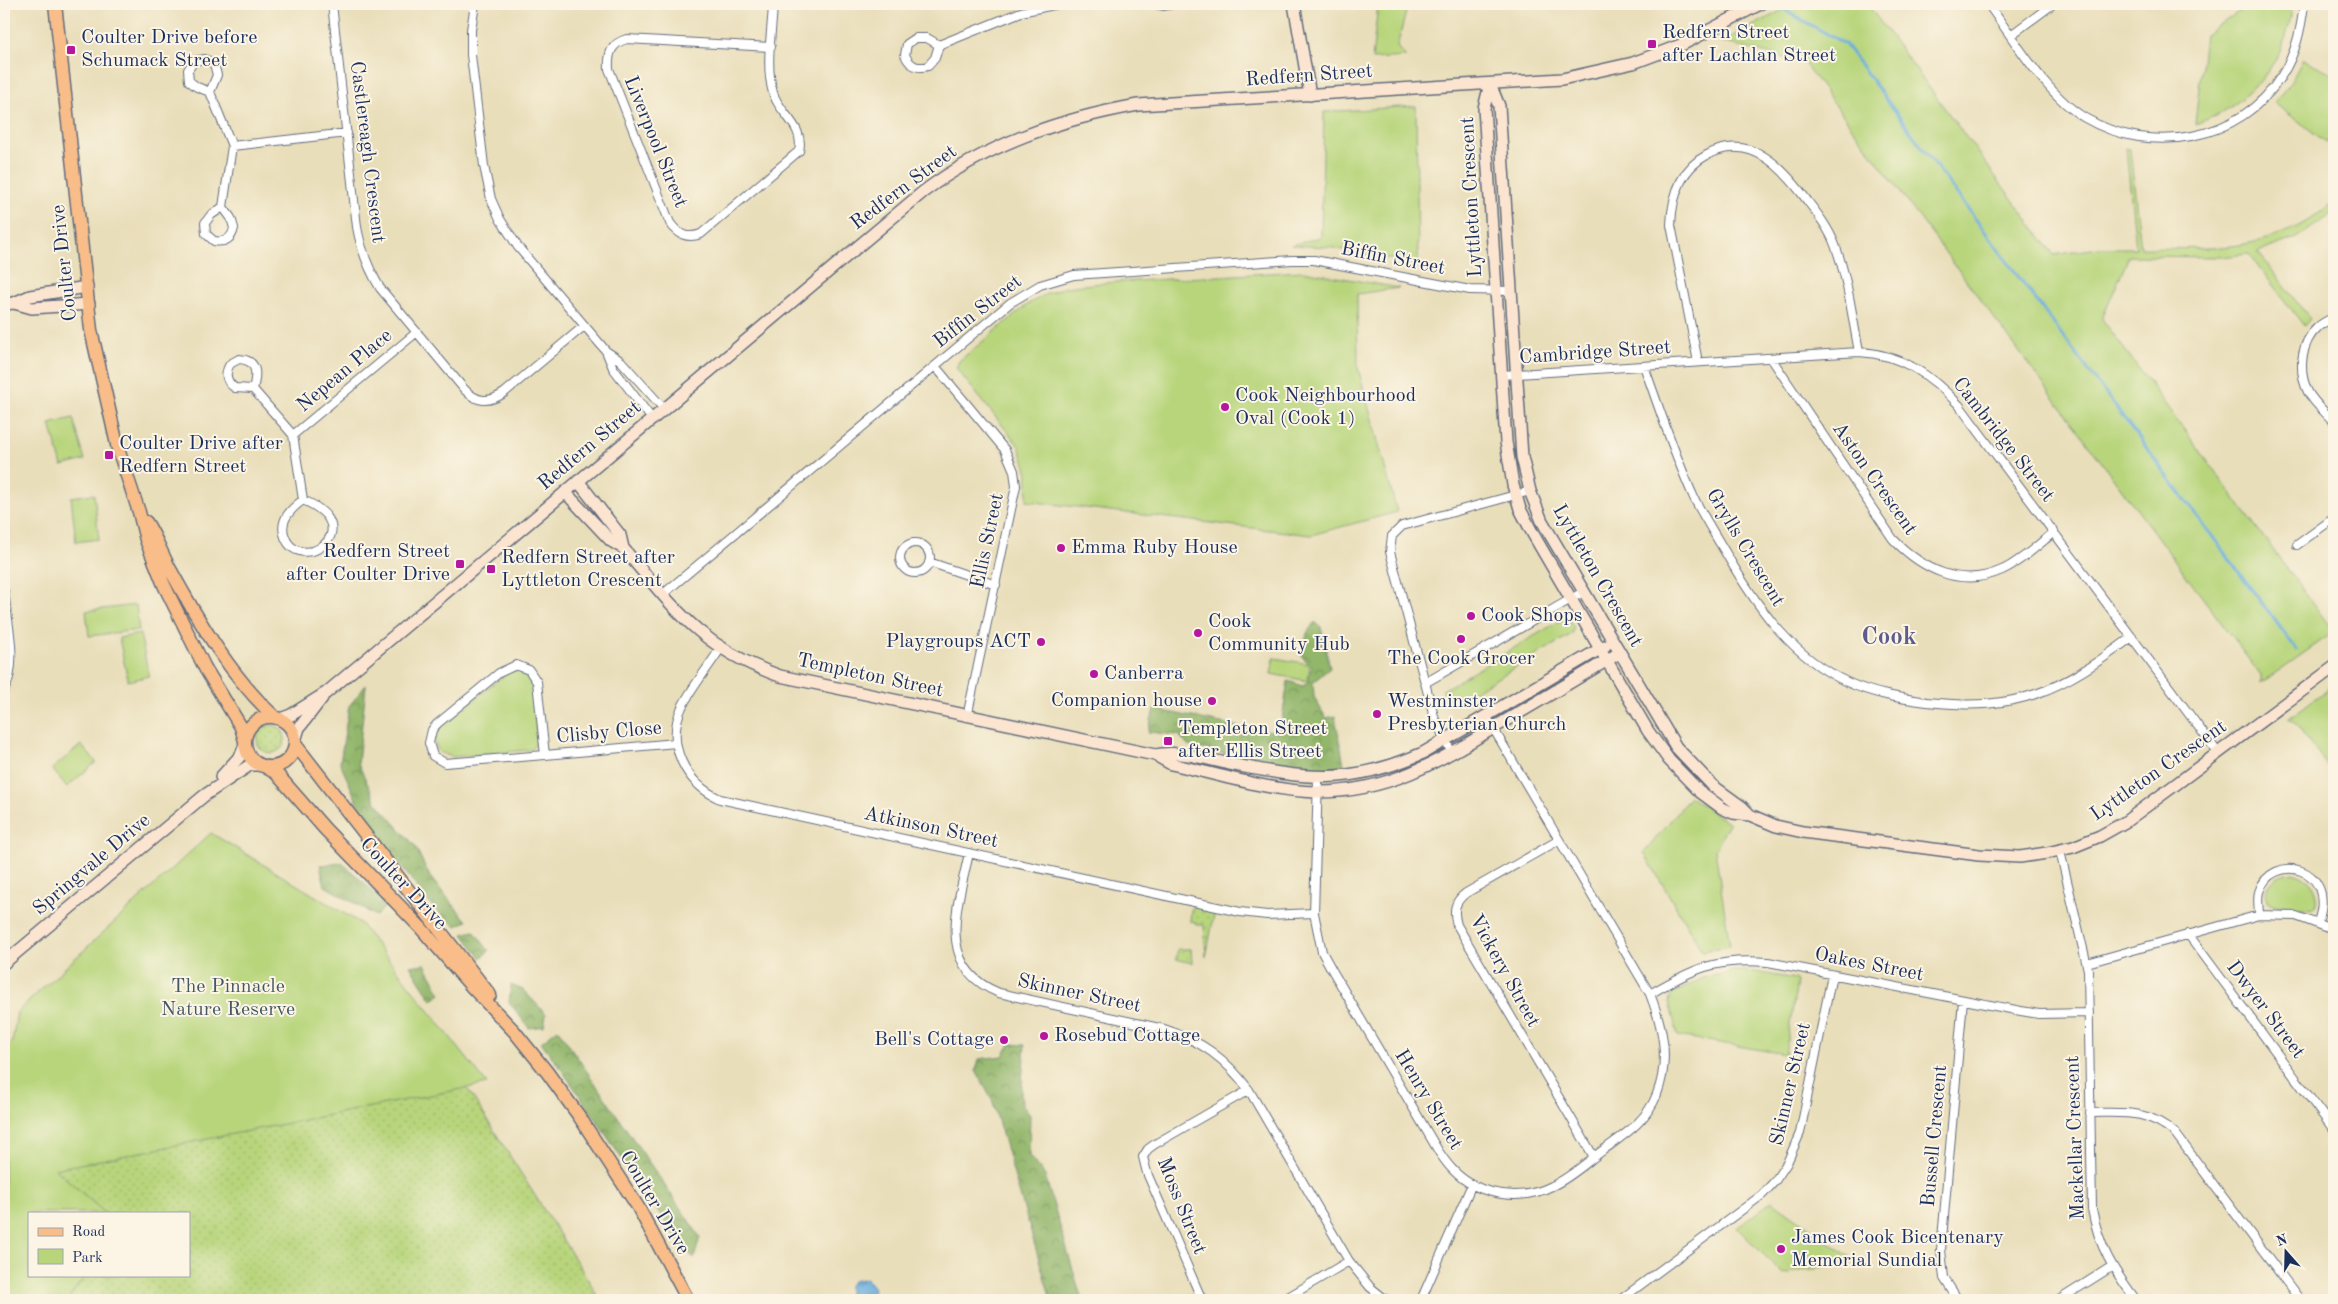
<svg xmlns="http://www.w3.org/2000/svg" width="2338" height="1304" font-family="'Old Standard TT',serif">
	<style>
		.grass { fill: url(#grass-dots); stroke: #6a826c }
		.forest { fill: url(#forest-crowns); stroke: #567264 }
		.park { fill: #b8d57b; stroke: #6a826c }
		.water { fill: url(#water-waves); stroke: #416e9e }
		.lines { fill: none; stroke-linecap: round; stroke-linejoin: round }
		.stream { stroke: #67acdd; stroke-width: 3 }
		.street-casing { stroke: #636c7e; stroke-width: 10 }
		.secondary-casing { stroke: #636c7e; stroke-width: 14 }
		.primary-casing { stroke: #636c7e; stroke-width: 15 }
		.street { stroke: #fff; stroke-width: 8 }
		.secondary { stroke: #fce5d0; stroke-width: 11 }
		.primary { stroke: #f8bd89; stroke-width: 12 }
		.poi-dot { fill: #b5179e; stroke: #fcf5e5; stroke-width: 2 }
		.labels { text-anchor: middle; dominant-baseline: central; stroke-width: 4; stroke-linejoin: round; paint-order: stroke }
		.poi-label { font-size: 20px; fill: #1b2f5e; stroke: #fcf5e5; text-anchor: start }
		.street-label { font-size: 20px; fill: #1b2f5e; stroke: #fcf5e5 }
		.park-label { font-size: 20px; fill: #425865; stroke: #fcf5e5 }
		.district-label { font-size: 25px; font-weight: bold; fill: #5d5c8b; stroke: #fcf5e5 }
	</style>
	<defs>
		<pattern id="grass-dots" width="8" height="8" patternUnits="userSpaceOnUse" patternTransform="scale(1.25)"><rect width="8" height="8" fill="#b8d57b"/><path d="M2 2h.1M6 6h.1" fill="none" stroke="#9eb76d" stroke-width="1.8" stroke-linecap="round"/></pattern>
		<pattern id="forest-crowns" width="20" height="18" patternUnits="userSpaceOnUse" patternTransform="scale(1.25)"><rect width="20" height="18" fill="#92b66b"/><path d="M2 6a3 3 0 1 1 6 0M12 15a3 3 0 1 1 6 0" fill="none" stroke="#76945b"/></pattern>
		<pattern id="water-waves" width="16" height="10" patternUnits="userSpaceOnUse" patternTransform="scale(1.25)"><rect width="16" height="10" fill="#67acdd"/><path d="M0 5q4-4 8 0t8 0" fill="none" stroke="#548cb6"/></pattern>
	</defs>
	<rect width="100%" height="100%" fill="#fcf5e5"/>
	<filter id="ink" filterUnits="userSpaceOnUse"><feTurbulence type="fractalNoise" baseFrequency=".02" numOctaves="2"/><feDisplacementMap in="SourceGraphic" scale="10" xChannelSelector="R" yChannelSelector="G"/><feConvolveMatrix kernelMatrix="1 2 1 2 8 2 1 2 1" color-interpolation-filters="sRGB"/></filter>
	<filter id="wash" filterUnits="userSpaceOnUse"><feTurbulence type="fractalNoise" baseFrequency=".0096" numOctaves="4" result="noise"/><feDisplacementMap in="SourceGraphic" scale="20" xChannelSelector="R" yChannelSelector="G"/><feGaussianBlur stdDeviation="1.12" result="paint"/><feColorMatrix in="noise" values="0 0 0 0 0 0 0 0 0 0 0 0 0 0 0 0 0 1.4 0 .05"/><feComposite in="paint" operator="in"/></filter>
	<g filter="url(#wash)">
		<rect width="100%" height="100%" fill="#e9deba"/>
		<path class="grass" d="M257 739a14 14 0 1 1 28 0a14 14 0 1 1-28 0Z
			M1194,906L1215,910L1206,957L1204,925H1196L1195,922L1190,921L1191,910Z
			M1178,949H1191L1192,963L1176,959Z
			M464,1083L592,1286L599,1300H65L83,1275H189V1213H105L54,1170L53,1165Z"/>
		<path class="forest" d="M1315,622L1321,627L1330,668L1313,682L1314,697L1326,718L1335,716L1345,770C1293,773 1239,756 1188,746L1179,735L1148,732L1154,709L1240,727L1280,732L1288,681L1303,686L1307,682L1312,667L1302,657L1307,633Z
			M366,685L358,763L376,802L415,846L430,877L467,921L456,926L433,908L365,819L340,763L349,706Z
			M342,863L388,904L376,916L325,886L320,865Z
			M474,931L489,951L481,958L463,934Z
			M425,964L441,994L432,1000L410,966Z
			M511,985L523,990L546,1014L544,1026L529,1028L509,1002Z
			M558,1029L700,1237L694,1259C638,1190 595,1112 541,1042Z
			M1010,1044L1025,1045L1021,1094L1022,1104L1030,1115L1029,1156L1045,1176L1082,1300H1051L992,1100L976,1071L979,1059L1003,1056Z"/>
		<path class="park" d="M1378,4H1408L1397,47L1406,57L1372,59Z
			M1794,4H1867L2054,255L2098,248H2136L2126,148L2130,149L2141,248C2213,249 2276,253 2334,201V213L2296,238L2258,252L2310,319L2304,326L2249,254L2220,257L2129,256L2102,319L2334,632L2261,683V676L1804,63L1722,42Z
			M2250,4H2292C2289,60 2248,107 2195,124L2205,35Z
			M2303,59L2334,74V148L2274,103L2292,80Z
			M1416,106L1418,264L1328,247L1291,245L1321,237L1324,112Z
			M1303,271L1399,288L1357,294L1358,368L1397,512L1311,535L1027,501L1028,473L1019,446L956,368L959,361L1027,305L1046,294L1066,287L1101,283Z
			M73,418L85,460L62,466L50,424Z
			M94,494L99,539L76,542L71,497Z
			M136,605L139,630L89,636L86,611Z
			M1568,616L1574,628L1572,634L1455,703L1450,704L1446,701L1443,690Z
			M140,634L149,676L128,681L119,638Z
			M1274,658L1310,664L1308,681L1271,674Z
			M517,670L527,675L532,685L537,740L534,747L529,750L452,757L439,752L434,741L439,729L507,672Z
			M2334,684V775L2294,722L2288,719Z
			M81,745L96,762L67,787L52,769Z
			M1690,797L1729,823L1715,850L1730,946L1702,951L1644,853Z
			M211,833L360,923L487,1084L55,1169L105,1213H29V1275H86L67,1300H4V1048L12,1043L17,1012Z
			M2293,872C2308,876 2319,887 2317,904L2311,909L2272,905L2267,902L2265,893C2270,879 2279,873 2293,872Z
			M1734,971L1755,972L1795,979L1797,982L1785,1054L1678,1036L1669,1002L1671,995L1703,978Z
			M1772,1201L1856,1261L1783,1274L1737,1228Z"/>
		<path class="water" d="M866,1278L874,1288L872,1299L852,1300C849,1296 846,1284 853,1281C856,1279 862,1280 866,1278Z"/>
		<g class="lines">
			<path class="stream" d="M1781,4L1786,11L1845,44L2297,650"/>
		</g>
	</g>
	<g filter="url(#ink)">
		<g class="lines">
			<g class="street-casing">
				<path id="street" d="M332,4L357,227C361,250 368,268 380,288L464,389C477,403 489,403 504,393L584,326
					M475,4L471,30V55L484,166L491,199L500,219L518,247L606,351L621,361L664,409
					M1155,4L1163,6L1173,4
					M1988,4C2014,39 2047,96 2085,118C2150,156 2241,142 2282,75C2296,53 2301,29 2304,4
					M2011,35L2053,4
					M939,45L927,38H916L907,44L905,55C910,66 917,69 928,66L935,58L939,45L1021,12L1058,4
					M771,47L627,39C611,43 608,54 609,69L670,223C679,235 687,239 701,234L799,151C805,126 780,115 773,93C765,65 772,32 773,4
					M210,92L217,75L214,64L205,59L194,61L188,70L189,81L197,87L210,92L232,146L347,133
					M223,207L211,215L205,223L206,234L214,241C225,243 232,239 234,228L231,218L223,207L232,146
					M2334,317C2329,320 2322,323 2318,327C2300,343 2298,372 2308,392C2314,403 2326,413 2334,422
					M606,351L613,368L652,419
					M1771,358L1893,539C1922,569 1960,589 2002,570C2020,562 2038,545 2054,532
					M239,359C258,360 257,374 253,389L235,388C226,382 224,374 230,364Z
					M1698,362L1671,225C1672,197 1680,169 1707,155C1752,131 1785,170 1809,203C1819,216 1829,229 1835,245C1848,279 1852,316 1859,352
					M935,366L1005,450L1014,471L1016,486L967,717
					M1644,366C1660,410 1675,457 1695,500C1706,521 1719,541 1731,562C1760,611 1793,657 1847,682C1873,694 1899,698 1927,702C2019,712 2060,691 2132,637
					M1502,375L1859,352C1901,354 1931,375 1959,405L2218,753
					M253,389L293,435L417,332
					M293,435L303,500
					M303,500C372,530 296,578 284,534C280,519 292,508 303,500Z
					M900 558a15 15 0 1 1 30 0a15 15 0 1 1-30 0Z
					M2297,545L2334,518
					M929,562L996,585
					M4,591C7,621 19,663 4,691
					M662,595L1010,303L1040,285L1074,275L1292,260H1314L1470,290L1511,291
					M720,649C708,668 692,687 682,707C665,744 685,783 720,799L1240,912L1267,915L1314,913
					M1425,683L1583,592
					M1452,753L1435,720L1390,552L1392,536L1402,526L1530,491
					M545,755L445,763L433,756L429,743L432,730L437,724L499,673L516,665L529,670L537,682L545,755L676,743
					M1318,778L1314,913L1322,952L1332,970L1439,1152C1443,1158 1448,1165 1453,1170C1478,1196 1521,1202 1552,1186C1570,1178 1586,1163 1602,1151C1624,1135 1647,1121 1657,1094C1670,1060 1663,1027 1650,994L1486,716
					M1559,840L1466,893C1454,902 1453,911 1457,925L1594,1157
					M2060,851L2088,970L2092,1209C2099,1248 2113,1269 2136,1300
					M969,853C958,905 934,967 999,993L1164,1029C1201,1040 1226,1059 1249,1090L1349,1261L1370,1287L1386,1300
					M2259,915C2259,908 2257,899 2259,892C2271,852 2338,865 2318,922
					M2188,934L2334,1130
					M2087,963L2259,915L2296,916L2334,930
					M1650,994C1694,968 1716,958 1768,962L2021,1011L2039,1014L2089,1013
					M2090,1113C2125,1113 2146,1109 2175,1133L2300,1300
					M1202,1300L1147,1173L1143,1157L1148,1149L1155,1144L1249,1090
					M1283,1300L1349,1261
					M1421,1300L1472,1184
					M1620,1300L1762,1195L1775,1181L1787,1163L1800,1133L1832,975
					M1958,1300L1944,1278L1941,1250L1963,1000
					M2059,1300L2111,1267"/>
			</g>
			<g class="secondary-casing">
				<path id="secondary" d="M1294,4L1310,95
					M1490,84L1484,108L1506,442L1513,485L1520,509L1533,534L1648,731L1669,760L1699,791L1722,808L1733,813L1750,815L1776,826L1803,832L1979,855L2020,857L2047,853L2073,847L2100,836L2125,822L2334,667
					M1490,84L1499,106L1522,457L1530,491L1542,521L1676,747L1713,786L1742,807L1750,815
					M14,303L32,308L89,304
					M4,304L14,303L30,296L87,287
					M578,481L620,535L623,548
					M565,492L611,541L623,548C675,609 701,648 780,676L1155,755L1171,764C1217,774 1270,791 1316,792C1391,793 1444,758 1505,721C1543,699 1581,676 1619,653
					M280,719L291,715L326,693L923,192C987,144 1060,119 1138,105L1562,79L1633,63L1681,45L1760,4
					M295,741L299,728L322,698
					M1155,755C1179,750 1206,759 1230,764C1307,779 1348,786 1423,753L1605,646
					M221,777L241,755L245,745
					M4,963L205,795L250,765H262"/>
			</g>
			<g class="primary-casing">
				<path id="primary" d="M55,4L91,330L118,449L139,512L146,540L164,585L205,668L241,727L245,741
					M146,522C156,537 162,555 171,571C198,620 233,680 276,718
					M245 742a25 25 0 1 1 50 0a25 25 0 1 1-50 0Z
					M295,744L490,995
					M264,766L276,773L325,829L421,928L472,987L514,1031L547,1072L579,1116L638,1207L688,1300"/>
			</g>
			<use href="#street" class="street"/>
			<use href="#secondary" class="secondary"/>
			<use href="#primary" class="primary"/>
		</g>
	</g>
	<g class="poi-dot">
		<rect x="1647" y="39" width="10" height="10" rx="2.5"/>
		<rect x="66" y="45" width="10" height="10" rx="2.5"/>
		<circle cx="1225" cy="407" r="5"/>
		<rect x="104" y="450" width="10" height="10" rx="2.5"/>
		<circle cx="1061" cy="548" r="5"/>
		<rect x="455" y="559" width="10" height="10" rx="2.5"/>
		<rect x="486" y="564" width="10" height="10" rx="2.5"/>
		<circle cx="1471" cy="616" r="5"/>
		<circle cx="1198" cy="633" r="5"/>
		<circle cx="1461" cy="639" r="5"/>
		<circle cx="1041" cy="642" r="5"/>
		<circle cx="1094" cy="674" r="5"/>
		<circle cx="1212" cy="701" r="5"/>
		<circle cx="1377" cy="714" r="5"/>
		<rect x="1163" y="736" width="10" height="10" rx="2.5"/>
		<circle cx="1044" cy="1036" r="5"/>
		<circle cx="1004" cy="1040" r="5"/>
		<circle cx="1781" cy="1249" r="5"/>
	</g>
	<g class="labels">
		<g class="poi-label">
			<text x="1662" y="33">Redfern Street<tspan x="1662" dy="23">after Lachlan Street</tspan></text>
			<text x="81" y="38">Coulter Drive before<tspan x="81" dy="23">Schumack Street</tspan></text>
			<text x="1235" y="396">Cook Neighbourhood<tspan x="1235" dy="23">Oval (Cook 1)</tspan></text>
			<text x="119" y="444">Coulter Drive after<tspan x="119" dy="23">Redfern Street</tspan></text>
			<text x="1071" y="548">Emma Ruby House</text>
			<text x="450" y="552" text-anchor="end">Redfern Street<tspan x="450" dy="23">after Coulter Drive</tspan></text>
			<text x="501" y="558">Redfern Street after<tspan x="501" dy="23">Lyttleton Crescent</tspan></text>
			<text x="1481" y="616">Cook Shops</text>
			<text x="1208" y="622">Cook<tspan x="1208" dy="23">Community Hub</tspan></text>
			<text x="1031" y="642" text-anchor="end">Playgroups ACT</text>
			<text x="1461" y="659" text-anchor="middle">The Cook Grocer</text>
			<text x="1104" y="674">Canberra</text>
			<text x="1202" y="701" text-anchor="end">Companion house</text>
			<text x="1387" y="702">Westminster<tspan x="1387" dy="23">Presbyterian Church</tspan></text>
			<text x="1178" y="729">Templeton Street<tspan x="1178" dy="23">after Ellis Street</tspan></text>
			<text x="1054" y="1036">Rosebud Cottage</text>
			<text x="994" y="1040" text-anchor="end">Bell's Cottage</text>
			<text x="1791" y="1238">James Cook Bicentenary<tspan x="1791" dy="23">Memorial Sundial</tspan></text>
		</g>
		<g class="street-label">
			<text transform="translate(1309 76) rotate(-4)">Redfern Street</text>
			<text transform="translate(655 142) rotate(68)">Liverpool Street</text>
			<text transform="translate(367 152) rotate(83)">Castlereagh Crescent</text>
			<text transform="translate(904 188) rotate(-37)">Redfern Street</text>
			<text transform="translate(1472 197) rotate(-93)">Lyttleton Crescent</text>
			<text transform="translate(1393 259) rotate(11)">Biffin Street</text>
			<text transform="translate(65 263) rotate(-96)">Coulter Drive</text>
			<text transform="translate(978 312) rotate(-38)">Biffin Street</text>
			<text transform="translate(1595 353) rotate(-4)">Cambridge Street</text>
			<text transform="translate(345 371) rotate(-40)">Nepean Place</text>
			<text transform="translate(2003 440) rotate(52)">Cambridge Street</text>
			<text transform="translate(590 446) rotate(-40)">Redfern Street</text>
			<text transform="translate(1874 479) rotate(55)">Aston Crescent</text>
			<text transform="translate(988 541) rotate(-78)">Ellis Street</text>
			<text transform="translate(1745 548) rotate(59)">Grylls Crescent</text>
			<text transform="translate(1597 576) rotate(60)">Lyttleton Crescent</text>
			<text transform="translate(870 676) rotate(12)">Templeton Street</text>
			<text transform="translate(609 733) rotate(-5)">Clisby Close</text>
			<text transform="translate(2159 771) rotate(-35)">Lyttleton Crescent</text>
			<text transform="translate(931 828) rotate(12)">Atkinson Street</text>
			<text transform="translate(92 865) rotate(-40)">Springvale Drive</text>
			<text transform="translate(403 884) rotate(47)">Coulter Drive</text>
			<text transform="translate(1869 965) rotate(11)">Oakes Street</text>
			<text transform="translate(1504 971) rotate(61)">Vickery Street</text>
			<text transform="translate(1079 994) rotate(12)">Skinner Street</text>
			<text transform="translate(2265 1010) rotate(53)">Dwyer Street</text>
			<text transform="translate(1791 1084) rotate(-77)">Skinner Street</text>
			<text transform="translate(1428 1100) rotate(59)">Henry Street</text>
			<text transform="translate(1935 1136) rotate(-85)">Bussell Crescent</text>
			<text transform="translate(2076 1138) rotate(-92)">Mackellar Crescent</text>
			<text transform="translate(654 1203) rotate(59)">Coulter Drive</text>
			<text transform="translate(1181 1206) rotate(68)">Moss Street</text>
		</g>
		<g class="park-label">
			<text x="228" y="987">The Pinnacle<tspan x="228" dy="23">Nature Reserve</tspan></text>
		</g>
		<g class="district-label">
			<text x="1889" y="637">Cook</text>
		</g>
	</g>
	<rect width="2338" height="1304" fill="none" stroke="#fcf5e5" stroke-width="20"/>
	<rect x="28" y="1212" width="162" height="65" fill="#fcf5e5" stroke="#a2a6af"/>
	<rect x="38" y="1228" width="25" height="8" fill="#f8bd89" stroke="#a2a6af"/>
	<text x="72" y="1236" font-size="15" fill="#1b2f5e">Road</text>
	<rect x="38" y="1249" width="25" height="15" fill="#b8d57b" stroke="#a2a6af"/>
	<text x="72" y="1262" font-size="15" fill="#1b2f5e">Park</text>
	<g transform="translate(2286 1252) rotate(340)" stroke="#fcf5e5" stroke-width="4" paint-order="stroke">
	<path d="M0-4L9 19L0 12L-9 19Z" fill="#1b2f5e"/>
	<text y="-8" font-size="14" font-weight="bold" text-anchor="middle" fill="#1b2f5e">N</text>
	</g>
</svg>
